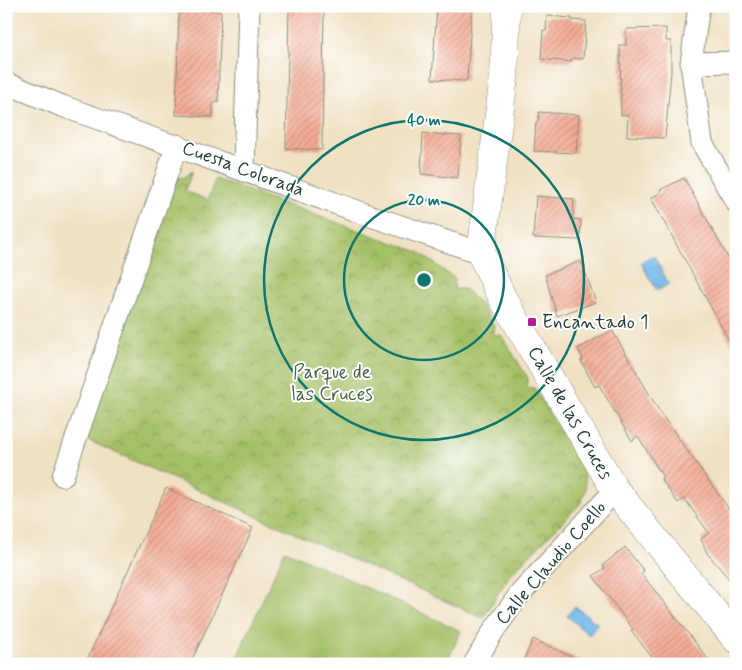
<svg xmlns="http://www.w3.org/2000/svg" width="742" height="670" font-family="Mynerve,sans-serif">
	<style>
		.park { fill: url(#park-crowns); stroke: #627e4d }
		.garden { fill: #a5c066; stroke: #627e4d }
		.water { fill: url(#water-ripples); stroke: #487a8e }
		.building { fill: url(#building-hatch) }
		.lines { fill: none; stroke-linecap: round; stroke-linejoin: round }
		.street-casing { stroke: #888f7c; stroke-width: 23 }
		.secondary-casing { stroke: #888f7c; stroke-width: 29 }
		.street { stroke: #fff; stroke-width: 21 }
		.secondary { stroke: #fff; stroke-width: 28 }
		.ring { fill: none; stroke: #0f766e; stroke-width: 2.5 }
		.poi-dot { fill: #b5179e; stroke: #fff; stroke-width: 2 }
		.labels { text-anchor: middle; dominant-baseline: central; stroke-width: 4; stroke-linejoin: round; paint-order: stroke }
		.street-label { font-size: 19px; fill: #1f3d34; stroke: #fff }
		.poi-label { font-size: 19px; fill: #1f3d34; stroke: #fff; text-anchor: start }
		.park-label { font-size: 19px; fill: #476443; stroke: #fff }
		.centre { fill: #0f766e; stroke: #fff; stroke-width: 2.5 }
		.ring-label { font-size: 15px; text-anchor: middle; font-weight: bold; fill: #0f766e; stroke: #fff; stroke-width: 4; stroke-linejoin: round; paint-order: stroke }
	</style>
	<defs>
		<pattern id="park-crowns" width="20" height="18" patternUnits="userSpaceOnUse" patternTransform="scale(1.25)"><rect width="20" height="18" fill="#a5c066"/><path d="M2 6a3 3 0 1 1 6 0M12 15a3 3 0 1 1 6 0" fill="none" stroke="#869d55"/></pattern>
		<pattern id="water-ripples" width="26" height="14" patternUnits="userSpaceOnUse" patternTransform="scale(1.25)"><rect width="26" height="14" fill="#72b7e8"/><path d="M2 4q2-2 4 0t4 0M15 11q2-2 4 0t4 0" fill="none" stroke="#5d96bd"/></pattern>
		<pattern id="building-hatch" width="6" height="6" patternUnits="userSpaceOnUse" patternTransform="scale(1.25)"><rect width="6" height="6" fill="#f4ac94"/><path d="M-1 1l2-2M0 6l6-6M5 7l2-2" fill="none" stroke="#c58d7a"/></pattern>
	</defs>
	<rect width="100%" height="100%" fill="#fff"/>
	<filter id="ink" filterUnits="userSpaceOnUse"><feTurbulence type="fractalNoise" baseFrequency=".02" numOctaves="2"/><feDisplacementMap in="SourceGraphic" scale="10" xChannelSelector="R" yChannelSelector="G"/><feConvolveMatrix kernelMatrix="1 2 1 2 8 2 1 2 1" color-interpolation-filters="sRGB"/></filter>
	<filter id="wash" filterUnits="userSpaceOnUse"><feTurbulence type="fractalNoise" baseFrequency=".0096" numOctaves="4" result="noise"/><feDisplacementMap in="SourceGraphic" scale="20" xChannelSelector="R" yChannelSelector="G"/><feGaussianBlur stdDeviation="1.12" result="paint"/><feColorMatrix in="noise" values="0 0 0 0 0 0 0 0 0 0 0 0 0 0 0 0 0 1.4 0 .05"/><feComposite in="paint" operator="in"/></filter>
	<g filter="url(#wash)">
		<rect width="100%" height="100%" fill="#f0e1c3"/>
		<path class="park" d="M192,171L185,191L208,200L215,179L419,252L455,279L454,289H465L480,304L494,326L493,334L501,335L528,378L526,387L534,388L584,470L586,488L581,503L509,576L483,618L85,439L176,178L184,177Z"/>
		<path class="garden" d="M285,550L461,631L446,664H234Z"/>
		<path class="water" d="M654,256L669,284L657,291L641,263Z
			M575,606L598,624L589,635L567,616Z"/>
		<g id="blocks">
			<path class="building" d="M289,6H324L322,150L286,148Z
				M437,6H472L467,80L464,81L432,79Z
				M179,9L221,11L218,102H213V117L176,115Z
				M547,16L572,18V20L586,21L583,59L572,58L571,62L541,59L543,30L546,31Z
				M666,28V41H671V72L665,138L627,136L628,115H621L620,45H626V29Z
				M539,112L579,115L576,153L534,151L536,122H538Z
				M423,133L461,136L458,178L421,174Z
				M684,178L731,263L729,264L736,277V353L651,198L660,193V190Z
				M536,196L574,199L573,219L581,220L580,240L533,238Z
				M581,261L596,302L557,316L545,275Z
				M612,330L661,414L736,519V587L707,553L701,539L709,533L684,498L678,503L661,479L663,477L638,436L632,441L599,385L595,387L581,361L583,359L578,349Z
				M166,488L253,528L190,664H85Z
				M625,547L644,571L641,573L712,664H657L631,630L633,629L593,576L605,568L603,565Z
				M533,639L588,664H522Z"/>
		</g>
	</g>
	<g filter="url(#ink)">
		<use href="#blocks" fill-opacity="0" stroke="#888f7c" stroke-width="1"/>
		<g class="lines">
			<g class="street-casing">
				<path id="street" d="M699,6L691,63L702,143L736,202
					M691,63L736,62
					M6,83L62,106L371,216L481,253
					M244,169L249,6
					M63,476L177,145
					M474,664L494,630L520,594L615,490"/>
			</g>
			<g class="secondary-casing">
				<path id="secondary" d="M507,6L504,77L481,253L502,297L615,490L736,639"/>
			</g>
			<use href="#street" class="street"/>
			<use href="#secondary" class="secondary"/>
		</g>
	</g>
	<g class="ring">
		<circle cx="424" cy="280" r="80"/>
		<circle cx="424" cy="280" r="160"/>
	</g>
	<rect class="poi-dot" x="527" y="317" width="10" height="10" rx="2.5"/>
	<g class="labels">
		<g class="street-label">
			<text transform="translate(243 169) rotate(20)">Cuesta Colorada</text>
			<text transform="translate(570 413) rotate(60)">Calle de las Cruces</text>
			<text transform="translate(551 563) rotate(-49)">Calle Claudio Coello</text>
		</g>
		<g class="poi-label">
			<text x="542" y="322">Encantado 1</text>
		</g>
		<g class="park-label">
			<text x="332" y="372">Parque de<tspan x="332" dy="22">las Cruces</tspan></text>
		</g>
	</g>
	<circle cx="424" cy="280" r="8" class="centre"/>
	<g class="ring-label">
		<text x="424" y="125">40 m</text>
		<text x="424" y="205">20 m</text>
	</g>
	<rect width="742" height="670" fill="none" stroke="#fff" stroke-width="25"/>
</svg>
